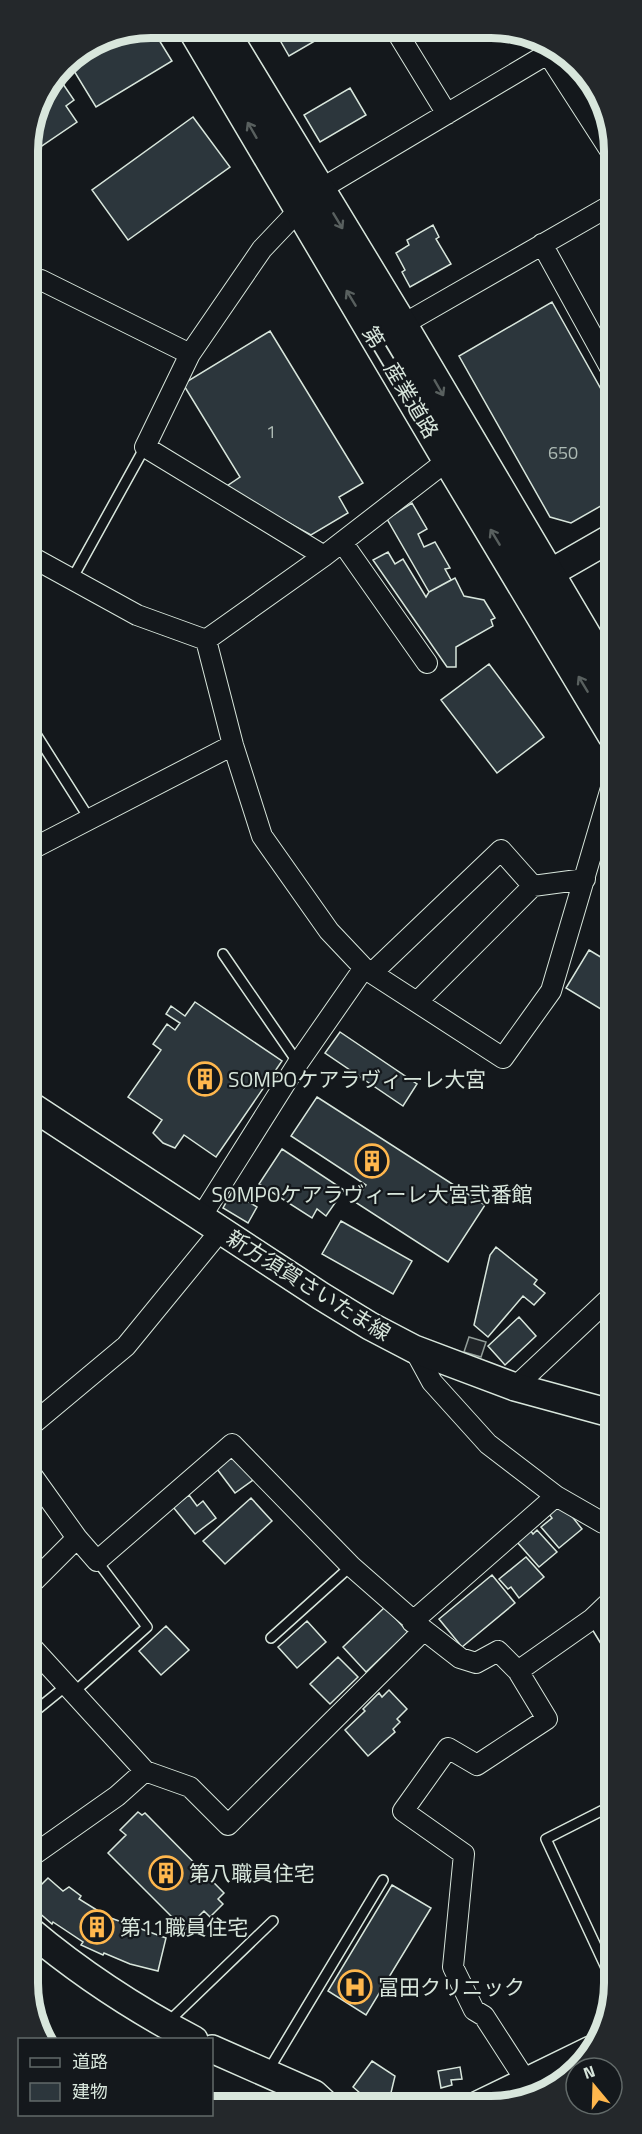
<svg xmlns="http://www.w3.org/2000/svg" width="642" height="2134" font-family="'Titillium Web','Noto Sans JP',sans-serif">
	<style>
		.green { fill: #202428; stroke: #939e99; stroke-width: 1.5 }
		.building { fill: #2c363c; stroke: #d8e6dc; stroke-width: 1.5 }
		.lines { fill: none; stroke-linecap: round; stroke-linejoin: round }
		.lane-casing { stroke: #d8e6dc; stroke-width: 12 }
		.street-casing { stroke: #d8e6dc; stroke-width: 22 }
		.secondary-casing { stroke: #d8e6dc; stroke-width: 30 }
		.primary-casing { stroke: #d8e6dc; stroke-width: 33 }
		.lane { stroke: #14181c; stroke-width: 9 }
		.street { stroke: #14181c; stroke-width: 20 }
		.secondary { stroke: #14181c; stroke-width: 27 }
		.primary { stroke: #14181c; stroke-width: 30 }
		.oneway { stroke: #59605f }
		.labels { text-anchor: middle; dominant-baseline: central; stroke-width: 4.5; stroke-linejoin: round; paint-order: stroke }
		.number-label { font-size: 18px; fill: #adbab4 }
		.street-label { font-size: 21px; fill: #d8e6dc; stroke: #14181c }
		.poi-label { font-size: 21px; fill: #d8e6dc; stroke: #14181c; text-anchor: start }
		.rim { fill: none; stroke: #d8e6dc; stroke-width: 8 }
	</style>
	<rect width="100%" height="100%" fill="#14181c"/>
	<path class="green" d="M469,1337L486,1342L481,1357L464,1352Z"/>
	<path class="building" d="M151,27L172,61L96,107L68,61L112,35Z
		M273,28H314L320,38L289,56Z
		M63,84L74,100L66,106L77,122L27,156V143L37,103Z
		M350,88L366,115L320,142L304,115Z
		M193,117L230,167L128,240L92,190Z
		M433,225L439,237L436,239L451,264L410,287L402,272L405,270L396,253L409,245L407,240Z
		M552,302L610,405L613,404V499L571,523L550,517L459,356Z
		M270,331L363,483L339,497L348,513L311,535L224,488L240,477L183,384Z
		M412,503L427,529L418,534L424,547L435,542L450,568L445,569L451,580L429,592L387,519Z
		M388,552L395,564L403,559L426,597L429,592L455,578L464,596L484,600L495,618L491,620L493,626L456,647V667H447L373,560Z
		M613,575V594L606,579Z
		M489,664L544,737L497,773L441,700Z
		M613,822V860L608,862L604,853Z
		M589,950L614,965V1017L566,988Z
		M195,1002L282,1061L216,1157L184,1135L175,1148L163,1143L153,1133L162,1120L128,1097L161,1050L153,1044L167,1024L175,1030L180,1023L166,1014L171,1006L185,1016Z
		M340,1032L417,1084L403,1106L325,1053Z
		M317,1097L485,1205L448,1262L355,1202L366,1185L291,1136Z
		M282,1149L344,1190L326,1216L317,1209L312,1218L259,1184Z
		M232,1192L257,1207L248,1223L223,1208Z
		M341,1221L412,1261L393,1294L322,1254Z
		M496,1247L537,1280L534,1284L545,1293L534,1305L523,1296L488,1337L474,1325L490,1255Z
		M519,1317L536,1336L505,1365L488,1346Z
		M234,1455L253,1480L235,1493L217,1469Z
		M189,1495L197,1506L203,1501L216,1518L195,1534L173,1507Z
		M251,1498L272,1521L225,1564L203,1541Z
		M562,1504L582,1529L559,1548L541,1527L552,1518L549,1514Z
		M530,1530L533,1534L537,1530L557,1552L539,1567L517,1542Z
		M526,1557L544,1577L519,1598L511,1587L508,1589L499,1579Z
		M492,1575L515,1603L462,1647L439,1619Z
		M385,1607L408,1632L366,1672L343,1647Z
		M307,1621L326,1642L297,1668L278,1647Z
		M166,1626L189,1650L161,1675L139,1651Z
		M338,1657L358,1677L330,1704L310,1684Z
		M389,1690L407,1709L397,1719L400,1722L393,1729L395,1732L368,1756L345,1730L365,1711L363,1709L379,1693L382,1697Z
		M138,1812L142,1815L145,1813L224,1893L218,1899L223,1904L210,1917L204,1911L185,1930L108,1853L126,1835L120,1830Z
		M48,1878L63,1891L69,1887L81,1896L79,1899L108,1917L166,1938L158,1971L130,1964L104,1953L103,1955L81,1945L83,1942L53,1922L52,1924L29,1904V1897Z
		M392,1885L431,1908L366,2015L328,1991Z
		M372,2061L395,2076L390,2097L383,2105H374L353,2087Z
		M460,2067L462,2079L451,2080L452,2085L441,2088L438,2071Z"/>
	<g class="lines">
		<g class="lane-casing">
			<path id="lane" d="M72,579L145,447
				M32,728L89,818
				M223,954L298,1063
				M592,1619L614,1655
				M271,1638L351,1566
				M73,1693L147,1627L97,1561
				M29,1716L66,1686
				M615,1804L546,1839L615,1987
				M167,2023L273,1921
				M268,2071L383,1880"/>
		</g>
		<g class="street-casing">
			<path id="street" d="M395,29L447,114
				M548,54L613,155
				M319,190L554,50
				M299,210L262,249L190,354L145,447L324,556
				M542,244L613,373
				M41,280L190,354
				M402,325L613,204
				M342,542L427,663
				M28,555L137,615L206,640
				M206,640L324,556L448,460
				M28,851L233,745
				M533,886L585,879
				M364,968L503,1058L551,991L613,781
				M372,973L501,850L533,886L417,1002
				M201,1217L298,1063L364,968L329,931L262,836L233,745L206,640
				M414,1349L432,1382L488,1444L556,1496L603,1523L614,1526
				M515,1387L614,1294
				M29,1427L126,1346L221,1230
				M29,1471L77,1538L97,1561L232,1444L351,1566L424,1630L228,1825L190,1787L145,1771L117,1796L29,1858
				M29,1586L77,1538
				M412,1622L556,1496
				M424,1630L460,1658L476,1663L498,1651L518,1671L547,1719L477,1765L448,1748L403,1811L464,1854L453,1967L474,2010L484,2016L526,2081
				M29,1644L145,1771
				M518,1671L592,1619L614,1598"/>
		</g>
		<g class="secondary-casing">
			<path id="secondary" d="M531,584L613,537
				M28,1104L321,1296L370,1326L414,1349L515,1387L614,1414
				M29,1930C80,1973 135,2009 194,2040
				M212,2049L314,2094L326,2105
				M478,2105L591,2050"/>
		</g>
		<g class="primary-casing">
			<path id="primary" d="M192,27L448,460L613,735
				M221,27L402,325L613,682"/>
		</g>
		<use href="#lane" class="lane"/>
		<use href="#street" class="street"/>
		<use href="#secondary" class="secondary"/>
		<use href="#primary" class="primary"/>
	</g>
	<defs><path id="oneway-shaft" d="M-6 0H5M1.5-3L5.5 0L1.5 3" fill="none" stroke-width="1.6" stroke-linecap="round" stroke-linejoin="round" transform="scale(1.5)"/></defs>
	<g class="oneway">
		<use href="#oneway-shaft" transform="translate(252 130) rotate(-120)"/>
		<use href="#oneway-shaft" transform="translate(338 221) rotate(59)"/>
		<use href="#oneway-shaft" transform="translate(351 298) rotate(-121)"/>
		<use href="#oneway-shaft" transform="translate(439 388) rotate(60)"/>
		<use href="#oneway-shaft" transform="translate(495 537) rotate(-121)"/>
		<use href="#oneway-shaft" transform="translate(583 684) rotate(-121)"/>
	</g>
	<defs>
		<g id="building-ring" transform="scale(1.725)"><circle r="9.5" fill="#14181c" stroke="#ffb74d" stroke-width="1.5"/><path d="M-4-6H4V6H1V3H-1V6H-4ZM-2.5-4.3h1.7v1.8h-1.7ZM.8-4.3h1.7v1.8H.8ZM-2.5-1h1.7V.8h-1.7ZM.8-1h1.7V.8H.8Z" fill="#ffb74d"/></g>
		<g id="hospital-ring" transform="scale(1.725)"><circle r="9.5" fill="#14181c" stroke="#ffb74d" stroke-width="1.5"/><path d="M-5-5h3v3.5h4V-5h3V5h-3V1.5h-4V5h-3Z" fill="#ffb74d"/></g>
	</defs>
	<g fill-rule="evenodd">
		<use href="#building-ring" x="205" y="1079"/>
		<use href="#building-ring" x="372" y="1161"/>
		<use href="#building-ring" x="166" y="1873"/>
		<use href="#building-ring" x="97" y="1927"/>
		<use href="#hospital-ring" x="355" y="1987"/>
	</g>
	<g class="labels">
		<g class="number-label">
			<text x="271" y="431">1</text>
			<text x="563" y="452">650</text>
		</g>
		<g class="street-label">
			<text transform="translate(401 382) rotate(59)">第二産業道路</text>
			<text transform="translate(309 1285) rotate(32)">新方須賀さいたま線</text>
		</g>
		<g class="poi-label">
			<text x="228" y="1079">SOMPOケアラヴィーレ大宮</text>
			<text x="372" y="1194" text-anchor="middle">SOMPOケアラヴィーレ大宮弐番館</text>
			<text x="189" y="1873">第八職員住宅</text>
			<text x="120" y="1927">第11職員住宅</text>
			<text x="378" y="1987">冨田クリニック</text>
		</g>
	</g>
	<path d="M0 0H642V2134H0ZM151 38H491A113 113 0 0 1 604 151V1983A113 113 0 0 1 491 2096H151A113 113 0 0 1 38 1983V151A113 113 0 0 1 151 38Z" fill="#24282b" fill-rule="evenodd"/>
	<path class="rim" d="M151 38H491A113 113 0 0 1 604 151V1983A113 113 0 0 1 491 2096H151A113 113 0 0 1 38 1983V151A113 113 0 0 1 151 38Z"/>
	<rect x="18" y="2038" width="195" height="78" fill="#14181c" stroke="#626a69" stroke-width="1.5"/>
	<rect x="30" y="2058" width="30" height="9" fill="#14181c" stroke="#626a69" stroke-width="1.5"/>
	<text x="72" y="2068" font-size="18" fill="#d8e6dc">道路</text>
	<rect x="30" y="2083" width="30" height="18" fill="#2c363c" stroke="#626a69" stroke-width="1.5"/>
	<text x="72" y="2098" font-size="18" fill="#d8e6dc">建物</text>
	<g transform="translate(594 2086) rotate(341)"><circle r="28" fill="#14181c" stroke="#626a69" stroke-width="1.5"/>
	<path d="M0-4.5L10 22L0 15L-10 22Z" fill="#ffb74d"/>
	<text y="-9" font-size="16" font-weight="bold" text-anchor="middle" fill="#d8e6dc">N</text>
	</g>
</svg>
